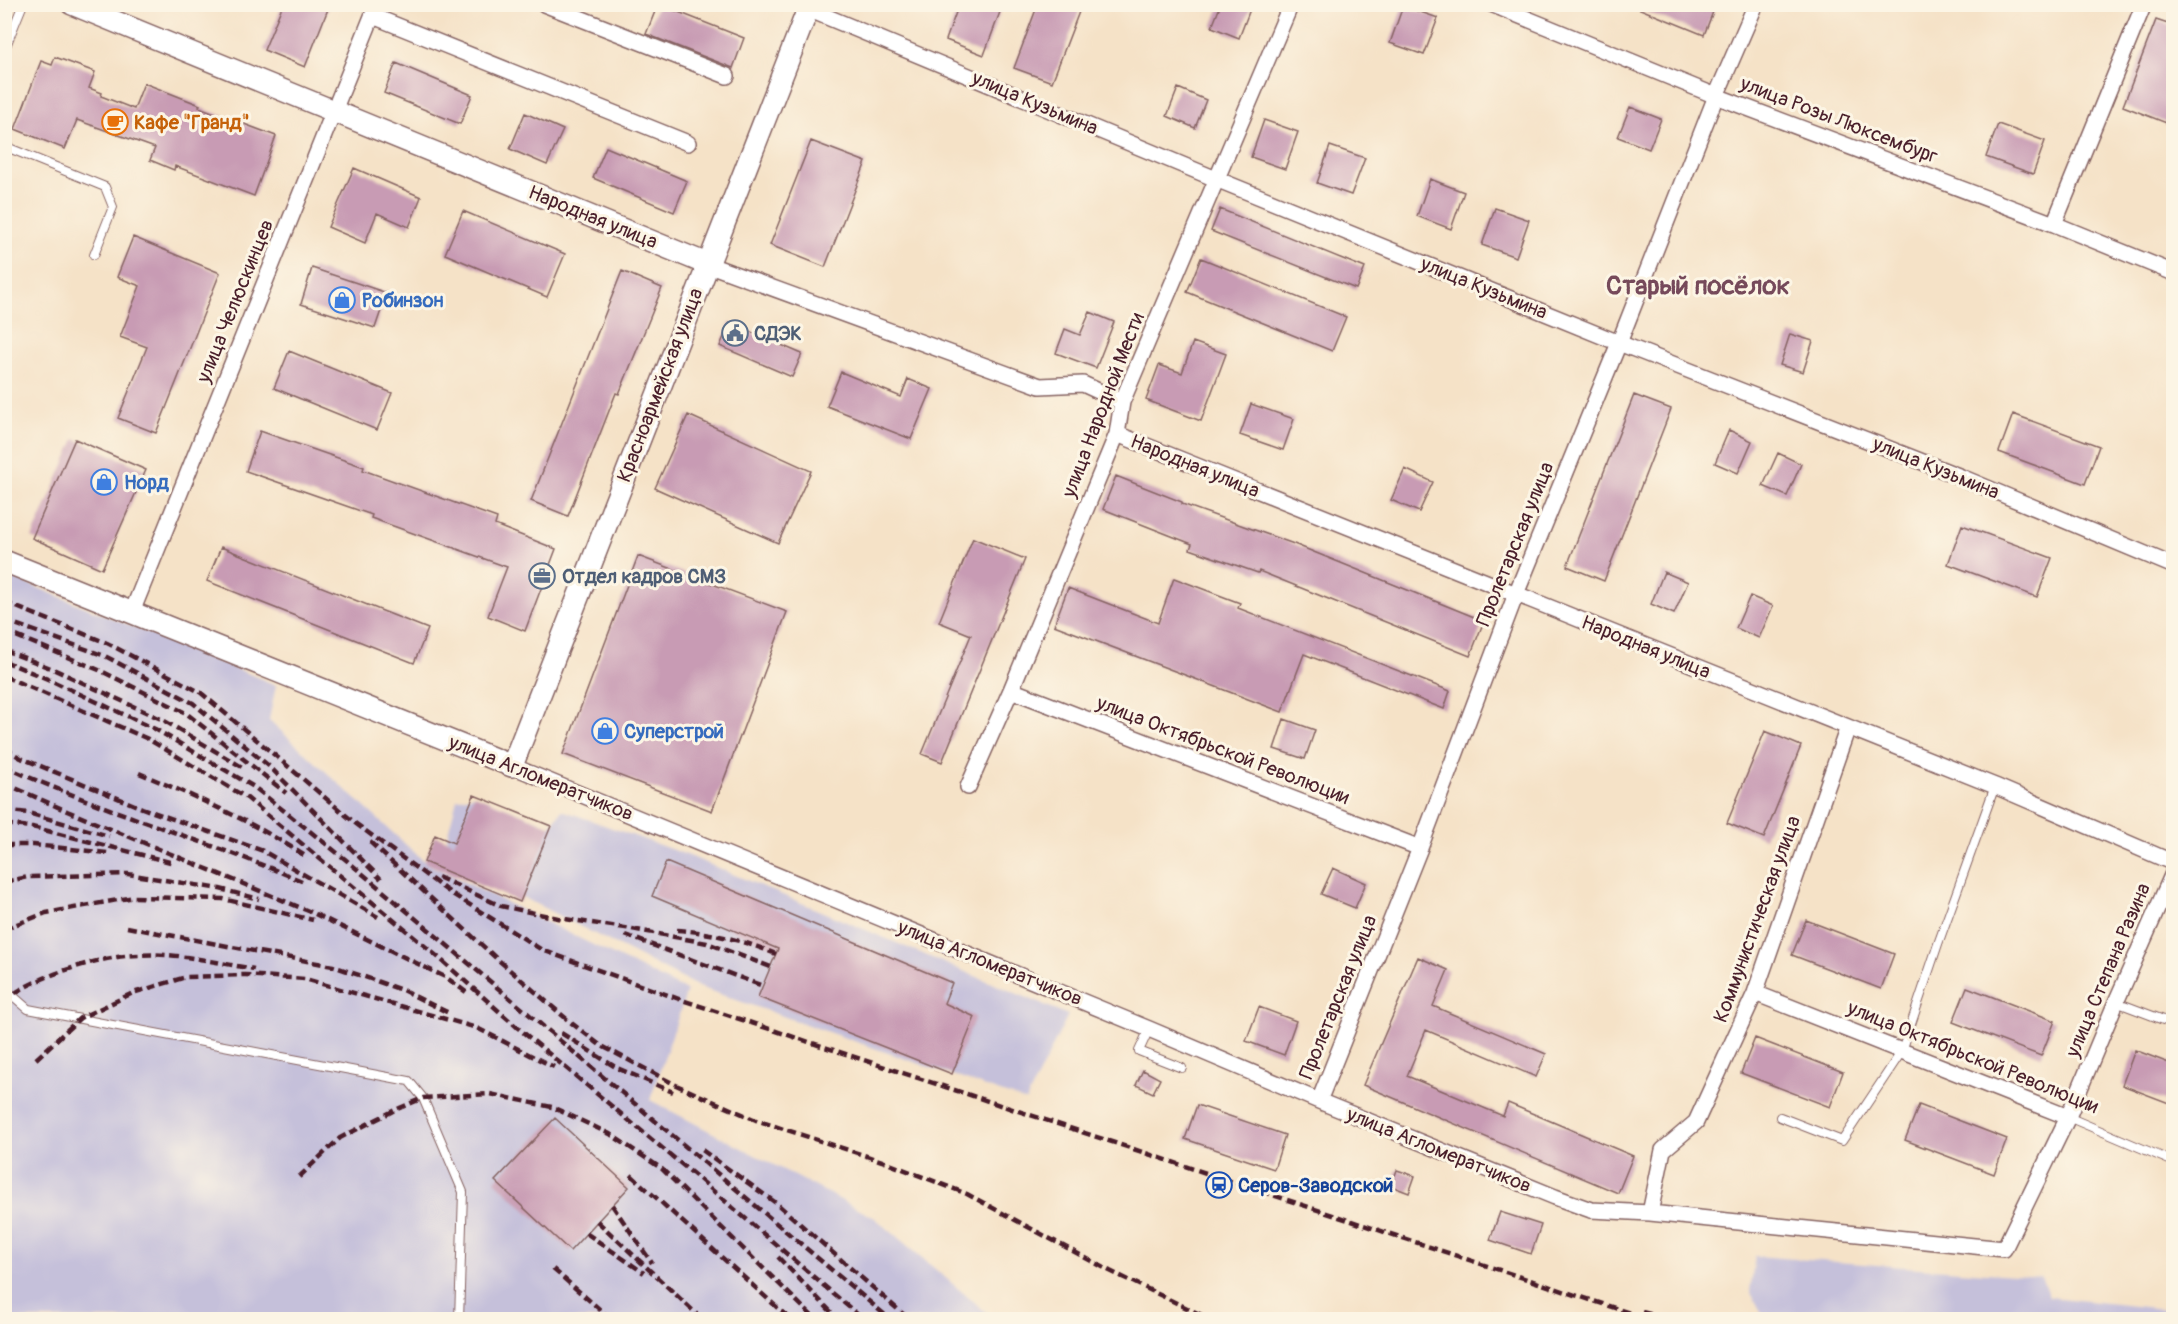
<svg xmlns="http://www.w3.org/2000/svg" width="2178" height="1324" font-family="Pangolin,sans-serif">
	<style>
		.industrial { fill: #c5c0da }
		.building { fill: #c89bb4 }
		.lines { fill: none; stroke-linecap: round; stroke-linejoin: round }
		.lane-casing { stroke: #866362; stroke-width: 10 }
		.street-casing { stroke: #866362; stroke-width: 18 }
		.secondary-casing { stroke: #866362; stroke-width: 24 }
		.lane { stroke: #fff; stroke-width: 8 }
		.street { stroke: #fff; stroke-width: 15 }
		.secondary { stroke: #fff; stroke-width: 21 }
		.rail { stroke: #4a1f2b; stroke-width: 4.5; stroke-dasharray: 9 4.5; stroke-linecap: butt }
		.labels { text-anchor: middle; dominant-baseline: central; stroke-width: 6; stroke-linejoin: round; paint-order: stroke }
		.street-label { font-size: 20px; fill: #4a1f2b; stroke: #fcf5e5 }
		.food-label { font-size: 20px; font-weight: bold; fill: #c56008; stroke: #fcf5e5; text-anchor: start }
		.shop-label { font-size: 20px; font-weight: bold; fill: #366cbe; stroke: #fcf5e5; text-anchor: start }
		.service-label { font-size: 20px; font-weight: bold; fill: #4e5e75; stroke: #fcf5e5; text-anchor: start }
		.transit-label { font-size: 20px; font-weight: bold; fill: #164399; stroke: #fcf5e5; text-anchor: start }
		.district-label { font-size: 26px; font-weight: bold; fill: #764a5b; stroke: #fcf5e5 }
	</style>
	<rect width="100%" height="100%" fill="#fcf5e5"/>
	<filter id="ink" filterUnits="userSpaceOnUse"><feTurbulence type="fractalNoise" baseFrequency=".0167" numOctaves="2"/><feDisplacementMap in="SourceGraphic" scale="12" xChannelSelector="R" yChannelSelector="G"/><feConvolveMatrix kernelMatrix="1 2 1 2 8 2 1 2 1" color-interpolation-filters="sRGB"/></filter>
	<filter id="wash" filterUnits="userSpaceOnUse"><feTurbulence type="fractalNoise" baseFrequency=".008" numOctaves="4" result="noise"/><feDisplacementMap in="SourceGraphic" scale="24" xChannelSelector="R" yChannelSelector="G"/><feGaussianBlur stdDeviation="1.35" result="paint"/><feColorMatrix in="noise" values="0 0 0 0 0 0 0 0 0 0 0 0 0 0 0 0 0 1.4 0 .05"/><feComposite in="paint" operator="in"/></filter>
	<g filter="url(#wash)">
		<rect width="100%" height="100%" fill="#f5e2c7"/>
		<path class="industrial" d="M4,574L276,685L269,720L426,863L687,991L650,1100L875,1218L994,1319H5Z
			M474,795L551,826L562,810L687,855L1068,1015L1026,1101L699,987L442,856L457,799Z
			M1755,1256L2041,1277L2049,1297L2173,1310V1319H1765L1750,1291Z"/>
		<g id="blocks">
			<path class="building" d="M283,4H330L305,67L264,50Z
				M658,4L744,38L733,68L646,34Z
				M959,4H1003L984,55L946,40Z
				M1038,4H1082L1052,82L1014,68Z
				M1221,4H1252L1239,38L1212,27Z
				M1628,4H1716L1704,35Z
				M1403,6L1438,18L1424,55L1390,43Z
				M2156,20L2174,26V126L2123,106Z
				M55,57L95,72L89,88L102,93L101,96L134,109L144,83L200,105L199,107L276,136L254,196L175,166L174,170L150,160L155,148L77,120L65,149L15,129L41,61L52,65Z
				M396,63L472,95L460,124L384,93Z
				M1178,88L1206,100L1195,128L1167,116Z
				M1630,107L1661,119L1649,149L1618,137Z
				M525,113L563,130L547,165L510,149Z
				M1264,120L1298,132L1285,169L1251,157Z
				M1998,124L2045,141L2033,174L1986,157Z
				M811,141L866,162L825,267L770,245Z
				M1330,146L1365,158L1351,195L1317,183Z
				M606,147L687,181L674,212L593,178Z
				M354,168L421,197L409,227L377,213L365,243L328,227Z
				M1430,179L1464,192L1451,229L1417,216Z
				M1495,208L1529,220L1516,257L1482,245Z
				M1220,209L1365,268L1356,289L1211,231Z
				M463,211L565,254L547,297L445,254Z
				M133,237L220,273L156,433L118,418L147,347L120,337L140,286L117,277Z
				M1201,258L1346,317L1332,351L1187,292Z
				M312,268L387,293L375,328L301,304Z
				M622,271L662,288L619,394L616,393L568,516L531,501Z
				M1090,312L1114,322L1096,368L1056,353L1065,329L1080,335Z
				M730,323L802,354L792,377L720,346Z
				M1790,334L1813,341L1803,372L1780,365Z
				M1193,342L1226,354L1201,421L1146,400L1159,365L1182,373Z
				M289,351L392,393L377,430L274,388Z
				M841,372L901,397L908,379L932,389L911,439L827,406Z
				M1634,395L1671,409L1604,581L1567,566Z
				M1251,404L1294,419L1283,450L1240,435Z
				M2013,414L2099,446L2085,484L1999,452Z
				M688,415L811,471L778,543L655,488Z
				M1729,430L1752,441L1738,473L1715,463Z
				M260,431L364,467L363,470L497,518L495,525L556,549L525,631L488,616L507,567L371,518L372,515L246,471Z
				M75,439L146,470L102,569L32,538Z
				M1778,453L1801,464L1787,496L1763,486Z
				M1405,469L1433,482L1419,512L1391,500Z
				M1116,476L1182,502V504L1294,544L1484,621L1470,656L1259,571L1258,573L1190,549L1192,544L1103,509Z
				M1962,525L2052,558L2037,597L1948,564Z
				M973,538L1025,559L942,762L922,754L971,635L939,622Z
				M221,547L428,629L414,663L207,581Z
				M638,556L787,612L712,811L563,754Z
				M1664,572L1688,582L1674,614L1651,604Z
				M1174,578L1240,603L1238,608L1450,691L1444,709L1304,654L1282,712L1054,625L1068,588L1158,623Z
				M1750,596L1773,606L1759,638L1736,628Z
				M1284,719L1315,730L1305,759L1274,749Z
				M1765,731L1801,746L1764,838L1727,823Z
				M474,795L551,826L520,902L424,862L435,835L454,843Z
				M666,862L952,983L944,1003L975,1017L952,1074L758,997L778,949L652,896Z
				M1333,868L1366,883L1355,908L1321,894Z
				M1806,920L1894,954L1881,989L1792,955Z
				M1418,957L1448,970L1433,1006L1546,1054L1536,1077L1426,1030L1407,1076L1503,1116L1508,1103L1633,1156L1618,1193L1363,1085Z
				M1967,987L2055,1021L2041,1056L1953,1022Z
				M1259,1007L1296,1021L1284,1055L1246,1041Z
				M1755,1038L1843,1072L1830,1107L1741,1073Z
				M2135,1050L2174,1065V1105L2122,1085Z
				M1143,1070L1160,1079L1153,1093L1136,1085Z
				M1197,1105L1285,1135L1274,1169L1185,1139Z
				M1919,1105L2007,1139L1994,1174L1905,1140Z
				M555,1118L629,1187L570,1251L495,1181Z
				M1397,1170L1415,1176L1409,1193L1391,1186Z
				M1500,1212L1541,1225L1531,1254L1490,1240Z"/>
		</g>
	</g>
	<g filter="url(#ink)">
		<use href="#blocks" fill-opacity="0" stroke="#866362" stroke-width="1.5"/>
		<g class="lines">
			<g class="lane-casing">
				<path id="lane" d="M4,51L23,4
					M4,146L105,187L113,207L94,255
					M4,988L28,1009L409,1081L423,1098L463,1192L459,1320
					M2116,1002L2174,1024
					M1149,1029L1139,1051L1182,1068
					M1780,1117L1842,1141L1902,1051L1938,944L1995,786
					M2068,1117L2174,1162"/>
			</g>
			<g class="street-casing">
				<path id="street" d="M544,4L727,76
					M1491,4L1716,96L2054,224L2174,273
					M808,9L1216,179L1619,343L1961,477L2174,566
					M373,16L688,143
					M2054,224L2144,4
					M707,264L1040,386L1083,384L1122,402
					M1117,434L1995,786L2174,863
					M132,612L377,4
					M1011,690L1420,848
					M512,766L1149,1029L1319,1101L1555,1197L1591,1210L1650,1213L2004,1249L2068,1117L2116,1002L2174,871
					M968,787L1011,690L1117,434L1122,402L1291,4
					M1755,993L2068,1117
					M1319,1101L1420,848L1516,594L1619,343L1716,96L1756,4
					M1650,1213L1663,1150L1696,1122L1755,993L1848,727"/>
			</g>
			<g class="secondary-casing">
				<path id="secondary" d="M72,4L707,264
					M4,561L512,766L810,4"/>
			</g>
			<use href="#lane" class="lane"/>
			<use href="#street" class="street"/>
			<use href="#secondary" class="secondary"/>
			<path class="rail" d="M4,602L107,643L200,692L355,823L446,890L542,950L679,999L1651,1320
				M4,620L105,656L193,703L270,767L381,879
				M4,631L99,670L186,713L286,793
				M4,650L53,669L163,720L242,767
				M4,661L50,680L155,729L254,787L345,859L891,1320
				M4,676L148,739L247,798L438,957L518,1028L704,1183L864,1320
				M4,748L21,758L142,808L263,851L378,917
				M4,766C102,811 206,840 304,882
				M139,773C196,797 254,822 305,856
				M4,783L67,811L311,912L447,978L466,992
				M4,810L28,813L109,836
				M4,824L32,827L174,863
				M370,842L496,958L569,1021L600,1045L676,1085L756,1120L882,1161L967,1194L1110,1271L1212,1320
				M4,845H34L108,853
				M438,877L501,906L558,918L632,929L707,943L771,967
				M4,882L28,877L128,874L220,889L259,899
				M127,927L333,966L402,990L451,1014
				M4,929L46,913L134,897L223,899L313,920
				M677,930C712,932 744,941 776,954
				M625,935L763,986
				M4,1001C21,987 45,977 66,970C90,962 114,956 139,955C177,952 217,963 254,969
				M561,1033L617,1068L673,1092
				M36,1059L80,1018L133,993L186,977L245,975L305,979L477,1028L554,1067
				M702,1150L776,1203L910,1320
				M631,1175L791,1320
				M299,1177L340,1138L395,1110L423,1098L490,1094L552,1107L610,1134L662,1169L816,1320
				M612,1205L652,1263
				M597,1221L703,1320
				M586,1233L644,1273
				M778,1257L839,1320
				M553,1269L612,1320
				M1642,1312L1673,1320"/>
		</g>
	</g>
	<defs>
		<g id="cafe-ring" transform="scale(1.35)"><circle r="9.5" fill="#fcf5e5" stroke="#e8710a" stroke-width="1.5"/><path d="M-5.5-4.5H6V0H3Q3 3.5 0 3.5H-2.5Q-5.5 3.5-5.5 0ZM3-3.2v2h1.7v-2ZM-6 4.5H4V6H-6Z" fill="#e8710a"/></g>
		<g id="shop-ring" transform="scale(1.35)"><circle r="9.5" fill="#fcf5e5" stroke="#3f7fe0" stroke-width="1.5"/><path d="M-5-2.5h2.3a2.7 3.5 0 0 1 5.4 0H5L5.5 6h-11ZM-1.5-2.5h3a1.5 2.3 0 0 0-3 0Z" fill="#3f7fe0"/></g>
		<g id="civic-ring" transform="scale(1.35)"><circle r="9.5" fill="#fcf5e5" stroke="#5c6f8a" stroke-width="1.5"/><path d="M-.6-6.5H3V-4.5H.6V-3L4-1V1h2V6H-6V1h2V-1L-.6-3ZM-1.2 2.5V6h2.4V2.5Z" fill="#5c6f8a"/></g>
		<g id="office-ring" transform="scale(1.35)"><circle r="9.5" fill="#fcf5e5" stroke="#5c6f8a" stroke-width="1.5"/><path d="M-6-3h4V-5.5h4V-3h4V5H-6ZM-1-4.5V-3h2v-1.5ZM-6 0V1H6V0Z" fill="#5c6f8a"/></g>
		<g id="station-ring" transform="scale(1.35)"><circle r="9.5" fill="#fcf5e5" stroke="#1a4fb4" stroke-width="1.5"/><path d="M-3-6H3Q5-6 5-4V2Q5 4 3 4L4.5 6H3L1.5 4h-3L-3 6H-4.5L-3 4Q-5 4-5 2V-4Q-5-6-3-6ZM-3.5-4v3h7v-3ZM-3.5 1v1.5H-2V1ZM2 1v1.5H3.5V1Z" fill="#1a4fb4"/></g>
	</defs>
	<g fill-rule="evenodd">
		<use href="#cafe-ring" x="115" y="122"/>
		<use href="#shop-ring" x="342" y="300"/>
		<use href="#civic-ring" x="735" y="333"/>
		<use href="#shop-ring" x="104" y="482"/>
		<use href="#office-ring" x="542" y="576"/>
		<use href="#shop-ring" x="605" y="731"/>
		<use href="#station-ring" x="1219" y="1185"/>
	</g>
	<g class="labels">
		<g class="street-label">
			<text transform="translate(1035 103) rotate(23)">улица Кузьмина</text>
			<text transform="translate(1839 120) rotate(21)">улица Розы Люксембург</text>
			<text transform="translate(593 217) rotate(22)">Народная улица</text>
			<text transform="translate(1484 288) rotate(22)">улица Кузьмина</text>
			<text transform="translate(235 301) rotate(-68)">улица Челюскинцев</text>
			<text transform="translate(660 385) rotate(-69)">Красноармейская улица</text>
			<text transform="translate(1103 405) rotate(-69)">улица Народной Мести</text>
			<text transform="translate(1195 466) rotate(22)">Народная улица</text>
			<text transform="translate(1936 468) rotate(22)">улица Кузьмина</text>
			<text transform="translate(1515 544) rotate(-68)">Пролетарская улица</text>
			<text transform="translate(1646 647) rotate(22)">Народная улица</text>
			<text transform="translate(1223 750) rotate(21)">улица Октябрьской Революции</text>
			<text transform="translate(541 778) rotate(22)">улица Агломератчиков</text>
			<text transform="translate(1757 919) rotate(-70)">Коммунистическая улица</text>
			<text transform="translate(990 963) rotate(22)">улица Агломератчиков</text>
			<text transform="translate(2108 970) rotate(-67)">улица Степана Разина</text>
			<text transform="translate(1338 997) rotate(-68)">Пролетарская улица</text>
			<text transform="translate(1973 1057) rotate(22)">улица Октябрьской Революции</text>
			<text transform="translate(1439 1150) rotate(22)">улица Агломератчиков</text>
		</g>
		<g class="food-label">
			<text x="134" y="122">Кафе "Гранд"</text>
		</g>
		<g class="shop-label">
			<text x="362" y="300">Робинзон</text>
			<text x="124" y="482">Норд</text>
			<text x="624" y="731">Суперстрой</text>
		</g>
		<g class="service-label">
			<text x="754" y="333">СДЭК</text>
			<text x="562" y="576">Отдел кадров СМЗ</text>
		</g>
		<g class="transit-label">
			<text x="1238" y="1185">Серов-Заводской</text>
		</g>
		<g class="district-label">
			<text x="1698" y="286">Старый посёлок</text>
		</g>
	</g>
	<rect width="2178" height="1324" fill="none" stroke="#fcf5e5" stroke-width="24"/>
</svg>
